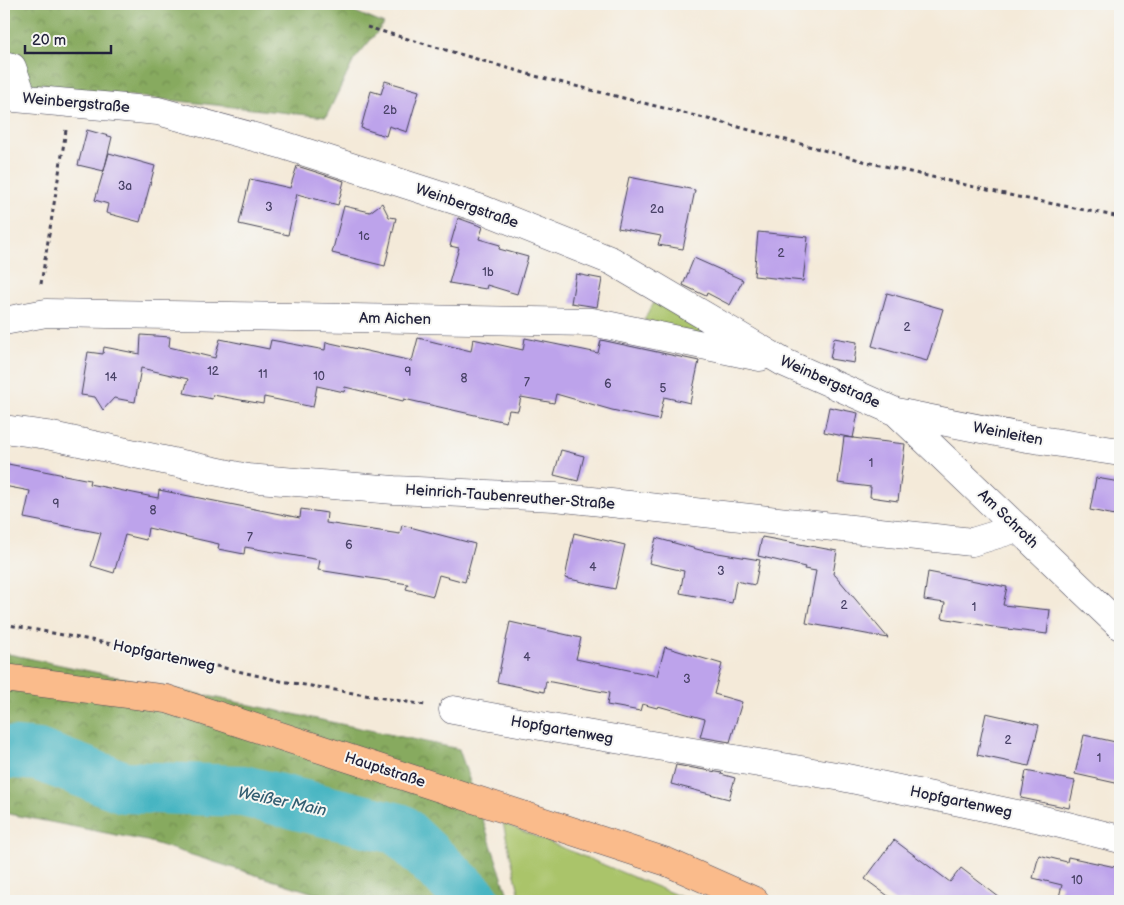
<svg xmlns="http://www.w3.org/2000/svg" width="1124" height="905" font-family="'Balsamiq Sans',sans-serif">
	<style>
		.grass { fill: #aac46a; stroke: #667352 }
		.forest { fill: url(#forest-crowns); stroke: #54664c }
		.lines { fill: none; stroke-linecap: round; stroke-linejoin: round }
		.river { stroke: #47b5c2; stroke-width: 52 }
		.building { fill: #bda3eb }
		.minor-casing { stroke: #424053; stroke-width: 29 }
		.major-casing { stroke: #424053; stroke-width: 29 }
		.path { stroke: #424053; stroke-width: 3; stroke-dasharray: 4 4; stroke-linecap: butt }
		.minor { stroke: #fff; stroke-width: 28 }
		.major { stroke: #fabb8b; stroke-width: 28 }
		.labels { text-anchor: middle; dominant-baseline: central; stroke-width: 4; stroke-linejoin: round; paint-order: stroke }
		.number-label { font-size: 12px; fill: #494267 }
		.street-label { font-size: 15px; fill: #22223b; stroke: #f6f6f2 }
		.water-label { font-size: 16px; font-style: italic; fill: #315d71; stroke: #f6f6f2 }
	</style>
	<defs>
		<pattern id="forest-crowns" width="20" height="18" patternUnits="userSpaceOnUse" patternTransform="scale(1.25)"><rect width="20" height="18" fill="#87aa5e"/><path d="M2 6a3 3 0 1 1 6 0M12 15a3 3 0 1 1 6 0" fill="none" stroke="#6e8a4f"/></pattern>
	</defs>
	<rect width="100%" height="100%" fill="#f6f6f2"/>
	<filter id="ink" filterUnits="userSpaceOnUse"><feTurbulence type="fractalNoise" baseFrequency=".02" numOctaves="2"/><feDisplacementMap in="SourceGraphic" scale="10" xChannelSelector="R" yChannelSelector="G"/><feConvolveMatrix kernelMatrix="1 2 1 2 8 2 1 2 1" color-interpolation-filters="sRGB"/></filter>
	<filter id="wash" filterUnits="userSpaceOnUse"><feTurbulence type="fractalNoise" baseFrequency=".0096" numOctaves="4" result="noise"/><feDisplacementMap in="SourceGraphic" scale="20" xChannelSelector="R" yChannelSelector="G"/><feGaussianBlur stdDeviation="1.12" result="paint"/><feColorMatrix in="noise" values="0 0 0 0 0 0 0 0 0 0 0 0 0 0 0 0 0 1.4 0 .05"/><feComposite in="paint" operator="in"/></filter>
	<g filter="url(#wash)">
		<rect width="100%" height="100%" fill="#f4ead9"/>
		<path class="grass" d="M655,301L733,343L644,320Z
			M503,823L691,901H521Z"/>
		<path class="forest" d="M4,4H336L384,24L354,60L326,117L67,89L32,88L4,85Z
			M4,653L459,749L510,901H339L147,841L4,813Z"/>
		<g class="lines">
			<path class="river" d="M4,752L38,755L124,787L243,791L399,829L475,901"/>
		</g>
		<g id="blocks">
			<path class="building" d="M385,81L419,91L407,132L389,126L386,136L361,128L371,91L381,94Z
				M87,130L112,137L104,171L78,165Z
				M109,153L155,166L140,222L106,213L108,204L95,200Z
				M297,166L344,181L338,205L297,194L288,235L239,224L250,179L290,188Z
				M629,177L695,190L683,249L658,245L661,236L618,228Z
				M382,203L389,217L396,218L385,266L332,253L344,206L370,212Z
				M458,218L483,227L479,239L500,245L499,249L528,257L517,294L487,285L486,289L449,283L459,248L450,246Z
				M758,232L808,237L803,281L754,276Z
				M694,258L743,280L730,305L707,293L706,296L683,285Z
				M576,274L602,279L597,307L571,303Z
				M887,293L943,309L927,361L872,346Z
				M141,335L170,337L169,347L215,358L220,339L269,349L271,340L325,350L326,342L412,361L418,338L471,351L473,339L523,350L525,338L598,353L601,340L699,361L690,403L664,397L659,420L612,410L556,394L554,403L521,397L518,411L509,410L506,422L404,399L403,401L345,387L344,392L317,386L313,407L264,397L263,404L213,395L212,399L184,393L188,379L141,368L135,402L114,398L103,410L95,397L81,395L88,352L103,354L104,347L140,354Z
				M834,338L857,342L854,363L830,359Z
				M829,407L858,413L853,438L824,432Z
				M844,437L905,444L898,501L870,497L871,487L838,483Z
				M561,450L584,456L578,481L554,475Z
				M8,464L90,480L89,484L158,498L159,490L300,518L301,509L327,513L326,523L400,534L402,525L475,544L465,582L439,575L433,596L406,589L408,584L318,570L320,560L245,547L244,554L218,549L219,544L148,528L146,540L125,535L114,573L91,566L101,533L24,518L30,491L4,486Z
				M1096,478L1120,482V516L1090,510Z
				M574,533L625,545L615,589L565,578Z
				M762,537L837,551L833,574L835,575L888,638L806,623L816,571L804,569L805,567L758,556Z
				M656,538L700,550L760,560L755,585L736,581L732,603L680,593L684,571L649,563Z
				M928,572L1007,587L1003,605L1050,610L1047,634L999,628L942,618L945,603L924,600Z
				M510,622L581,638L576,659L657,676L665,647L722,664L714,694L742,702L730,742L700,737L705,719L658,706L657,708L642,704L640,711L607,705L609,693L546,681L544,692L497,682Z
				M986,713L1039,725L1029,766L977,755Z
				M1084,735L1120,743V784L1075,774Z
				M676,765L722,773L721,774L735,778L729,799L671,784Z
				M1026,771L1075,781L1069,808L1021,798Z
				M894,840L950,882L961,868L1004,901H895L865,879Z
				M1039,855L1067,862L1068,857L1120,868V881L1116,901H1079L1059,897L1062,885L1033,878Z"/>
		</g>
	</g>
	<g filter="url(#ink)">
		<use href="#blocks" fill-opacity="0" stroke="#424053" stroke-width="1"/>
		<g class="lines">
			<g class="minor-casing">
				<path id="minor" d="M4,65L12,67L23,98
					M4,97L158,111L280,144L479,208L612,261L783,362L896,412L1027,438L1120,452
					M4,321L46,313L592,322L760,357
					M896,412L1120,626
					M4,429L47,435L247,478L394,490L555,497L972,542L1018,528
					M453,710L574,732L842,777L1036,818L1120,839"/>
			</g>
			<g class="major-casing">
				<path id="major" d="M4,678L167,699L667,862L755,901"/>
			</g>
			<path class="path" d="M367,27L535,76L724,123L867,162L1018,197L1120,217
				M41,284L66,130
				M4,624L155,652L281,681L425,705"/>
			<use href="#minor" class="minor"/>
			<use href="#major" class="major"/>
		</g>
	</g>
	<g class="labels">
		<g class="number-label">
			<text x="390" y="110">2b</text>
			<text x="125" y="186">3a</text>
			<text x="269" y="207">3</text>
			<text x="657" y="209">2a</text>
			<text x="364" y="236">1c</text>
			<text x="781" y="253">2</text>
			<text x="488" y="272">1b</text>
			<text x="907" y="327">2</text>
			<text x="213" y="371">12</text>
			<text x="408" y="372">9</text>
			<text x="263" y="374">11</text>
			<text x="319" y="376">10</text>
			<text x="111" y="377">14</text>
			<text x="464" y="378">8</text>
			<text x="527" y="382">7</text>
			<text x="608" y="384">6</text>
			<text x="663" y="388">5</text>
			<text x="871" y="463">1</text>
			<text x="56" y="504">9</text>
			<text x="153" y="510">8</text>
			<text x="250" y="537">7</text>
			<text x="349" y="545">6</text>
			<text x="593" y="567">4</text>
			<text x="721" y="571">3</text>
			<text x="844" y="605">2</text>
			<text x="974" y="607">1</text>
			<text x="527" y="657">4</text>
			<text x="687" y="679">3</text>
			<text x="1008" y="740">2</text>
			<text x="1099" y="758">1</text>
			<text x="1077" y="880">10</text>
		</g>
		<g class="street-label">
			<text transform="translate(76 103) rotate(5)">Weinbergstraße</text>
			<text transform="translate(467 206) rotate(19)">Weinbergstraße</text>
			<text transform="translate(395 319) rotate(1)">Am Aichen</text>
			<text transform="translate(830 382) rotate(24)">Weinbergstraße</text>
			<text transform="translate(1008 434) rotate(11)">Weinleiten</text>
			<text transform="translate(510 497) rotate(4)">Heinrich-Taubenreuther-Straße</text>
			<text transform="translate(1008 519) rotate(44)">Am Schroth</text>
			<text transform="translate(164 656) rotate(12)">Hopfgartenweg</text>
			<text transform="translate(562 730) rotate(10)">Hopfgartenweg</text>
			<text transform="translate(385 770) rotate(18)">Hauptstraße</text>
			<text transform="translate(961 802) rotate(12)">Hopfgartenweg</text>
		</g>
		<g class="water-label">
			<text transform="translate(282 802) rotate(12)">Weißer Main</text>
		</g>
	</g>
	<rect width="1124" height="905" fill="none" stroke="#f6f6f2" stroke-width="20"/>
	<path d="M25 45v8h86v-8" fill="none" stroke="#22223b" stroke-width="2.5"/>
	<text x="32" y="45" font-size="15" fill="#22223b" stroke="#f6f6f2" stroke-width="4" paint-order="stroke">20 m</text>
</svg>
